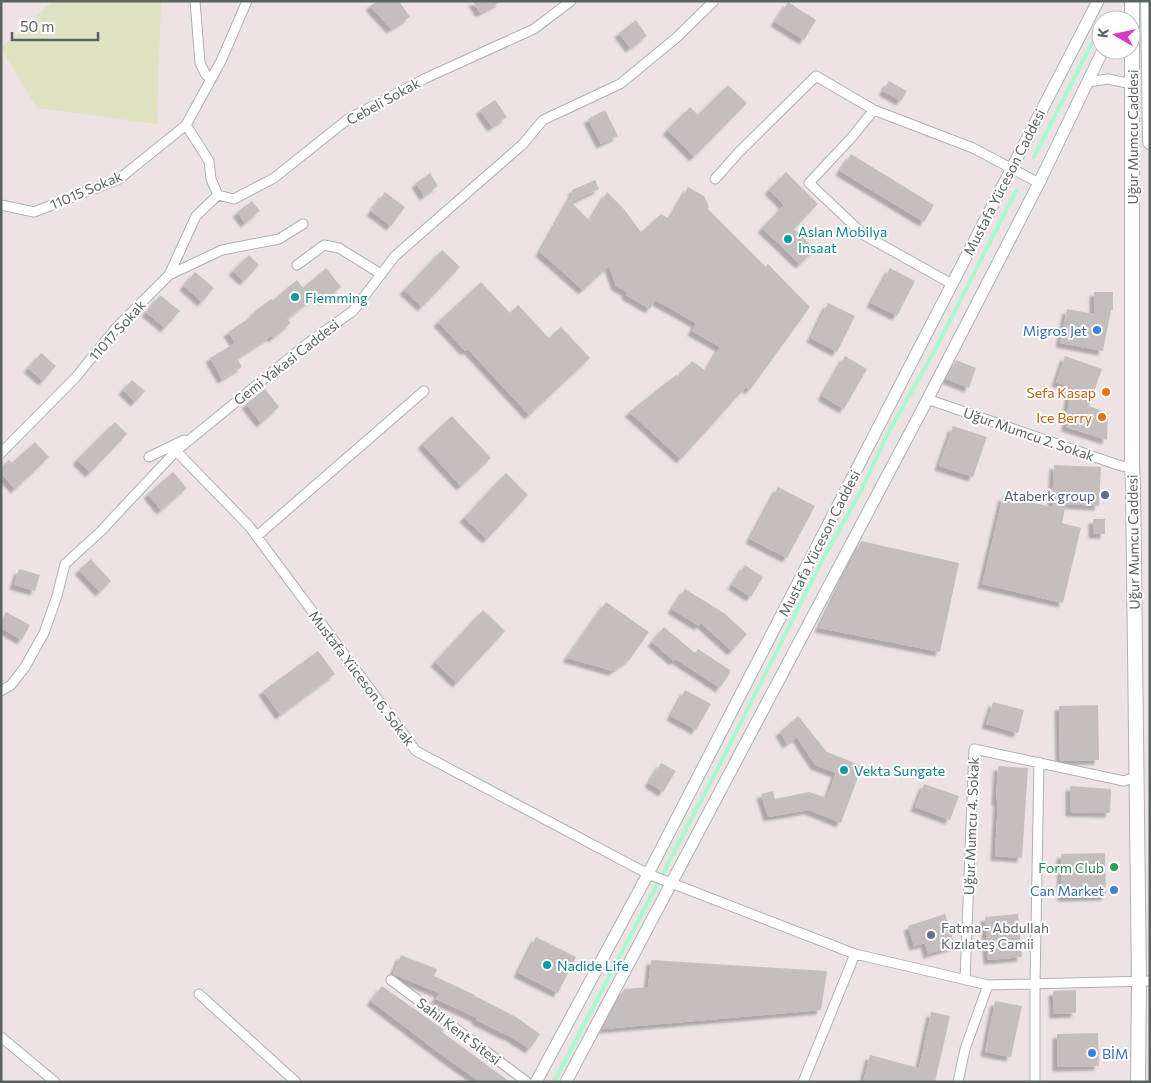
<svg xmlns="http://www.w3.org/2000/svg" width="1151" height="1083" font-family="Commissioner,sans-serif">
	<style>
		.green { fill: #e0e3c2 }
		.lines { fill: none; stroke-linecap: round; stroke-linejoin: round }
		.stream { stroke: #a8f8d0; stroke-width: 4 }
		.building { fill: #c5bebf; filter: url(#shadow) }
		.minor-casing { stroke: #acb2b1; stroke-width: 11 }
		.tertiary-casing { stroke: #acb2b1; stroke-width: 13 }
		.secondary-casing { stroke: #acb3b0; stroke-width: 16 }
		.minor { stroke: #fff; stroke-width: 9 }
		.tertiary { stroke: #fff; stroke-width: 11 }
		.secondary { stroke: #fff; stroke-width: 14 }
		.culture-dot { fill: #0f9aa8; stroke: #fff; stroke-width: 2 }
		.shop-dot { fill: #3f7fe0; stroke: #fff; stroke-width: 2 }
		.food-dot { fill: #e8710a; stroke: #fff; stroke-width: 2 }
		.service-dot { fill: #5c6f8a; stroke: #fff; stroke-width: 2 }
		.leisure-dot { fill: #2e9e5b; stroke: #fff; stroke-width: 2 }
		.worship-dot { fill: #6b7280; stroke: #fff; stroke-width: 2 }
		.labels { text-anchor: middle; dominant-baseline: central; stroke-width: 4; stroke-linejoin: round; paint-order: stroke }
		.street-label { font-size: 14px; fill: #5b6360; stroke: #fff }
		.culture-label { font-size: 14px; fill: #0d838f; stroke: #fff; text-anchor: start }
		.shop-label { font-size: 14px; fill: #366cbe; stroke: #fff; text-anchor: end }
		.food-label { font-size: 14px; fill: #c56008; stroke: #fff; text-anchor: end }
		.service-label { font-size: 14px; fill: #4e5e75; stroke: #fff; text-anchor: end }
		.leisure-label { font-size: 14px; fill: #27864d; stroke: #fff; text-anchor: end }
		.worship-label { font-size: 14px; fill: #5b616d; stroke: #fff; text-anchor: start }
	</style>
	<defs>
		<filter id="shadow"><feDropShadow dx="-4.5" dy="4.5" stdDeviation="1" flood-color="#0004"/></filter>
	</defs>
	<rect width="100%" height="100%" fill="#ede3e5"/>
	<path class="green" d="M53,1H161L157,124L37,108L1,48Z"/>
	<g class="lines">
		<path class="stream" d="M1034,157L1100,27
			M554,1082L721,762L824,557L861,491L887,435L935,350L1016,191"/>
	</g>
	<path class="building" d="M377,1H399L410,17L391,29L370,6Z
		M473,1H502L480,13Z
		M788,2L816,20L804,40L775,22Z
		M636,20L647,36L630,48L619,33Z
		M889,81L907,91L901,101L883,91Z
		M728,85L747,103L694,157L667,130L690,107L698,115Z
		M495,100L507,117L492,127L480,110Z
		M605,110L618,136L601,144L588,119Z
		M851,154L934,205L924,222L840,171Z
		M786,172L818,204L794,229L815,249L800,264L762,228L784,205L769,190Z
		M430,173L438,186L424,196L416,183Z
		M595,180L599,189L571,202L590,221L607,192L623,208L641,232L661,214L670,219L688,187L704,196L709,207L708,209L766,267L768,264L810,307L750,390L746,387L681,459L629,412L676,375L678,376L692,361L706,371L720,347L692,331L696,323L655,300L650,309L626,295L627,292L616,286L609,266L583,290L540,252L573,193L572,190Z
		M385,192L405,207L391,226L371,211Z
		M252,201L260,211L245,223L237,212Z
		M442,250L460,267L422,307L404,290Z
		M249,255L259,265L244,281L233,271Z
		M326,268L341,287L324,301L318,294L287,319L291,323L273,338L271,336L237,358L242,367L222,379L210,358L235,343L228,332L254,315L253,313L271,299L273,300L297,280L303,288Z
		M890,268L915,281L897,316L871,303Z
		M195,272L214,288L202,302L184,286Z
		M481,282L510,313L518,305L549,338L561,327L590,358L529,415L468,349L465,351L438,322Z
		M1094,292H1113V310H1111L1103,351L1060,343L1067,309L1094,314Z
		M160,295L180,311L165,328L146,312Z
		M828,303L855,316L837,352L811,338Z
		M41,353L56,366L43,381L28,368Z
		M845,356L867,369L844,409L822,396Z
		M1065,356L1102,369L1089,406L1108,413L1107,440L1066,427L1070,387L1056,382Z
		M956,360L976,368L969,388L946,379Z
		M132,380L145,391L135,402L123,390Z
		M265,389L279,407L261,423L246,404Z
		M452,416L491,458L461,486L422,444Z
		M115,422L127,434L90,473L77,460Z
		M953,426L987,437L973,477L939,466Z
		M35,442L49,457L15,489L1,473V467L9,460L12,463Z
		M1054,465L1101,467L1099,506L1066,504L1062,523L1081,528L1063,603L982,584L1003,496L1052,507Z
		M173,472L187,488L161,510L148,494Z
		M506,473L528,495L487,539L464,518Z
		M778,487L815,506L787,558L750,539Z
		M1093,519H1105V534H1093Z
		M861,541L959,563L940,652L819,628Z
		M91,559L111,581L100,592L79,570Z
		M745,565L763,577L751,597L732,585Z
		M19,569L40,575L35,591L14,585Z
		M685,589L724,613L747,634L732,651L701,623L699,626L672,609Z
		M606,602L649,632L630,659L613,671L567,658Z
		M483,610L505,631L457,683L435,662Z
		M6,612L30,625L22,640L1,628V622Z
		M664,627L695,653L698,649L730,670V673L720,688L676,659L674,661L652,642Z
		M318,651L335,674L280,715L263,691Z
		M685,690L711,704L696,730L671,716Z
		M993,702L1024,710L1018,733L986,724Z
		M1098,705L1099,760L1060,761L1059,706Z
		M798,716L827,752L862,766L841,823L809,810L768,817L761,794L773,791L775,799L809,792L827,798L836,773L815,765L797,737L787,744L780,732Z
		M661,763L676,771L663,792L649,783Z
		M998,766L1028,768L1022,858L995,856L998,801H996Z
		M924,784L959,796L950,820L915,807Z
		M1070,786L1111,789L1110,813L1070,812Z
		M1105,853L1106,896L1062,897L1061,854Z
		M945,914L955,946L928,954L925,943L914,946L908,926Z
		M1018,914L1022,957L988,960L985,917Z
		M536,937L576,957L558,993L518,973Z
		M401,955L437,969L434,976L475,995V996L516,1017L540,1034L530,1049L508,1035V1036L476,1020L477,1018L436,999L439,993L393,974Z
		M651,960L827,971L821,1010L603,1029L624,989L648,987Z
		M382,986L444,1030L442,1032L510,1082H480L442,1055L371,1001Z
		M1076,990V1013L1054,1014L1053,991Z
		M995,1001L1022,1006L1011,1057L985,1052Z
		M931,1012L950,1016L935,1082H863L870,1055L919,1068Z
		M1098,1033L1099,1066L1057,1067V1034Z"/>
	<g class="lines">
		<g class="minor-casing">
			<path id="minor" d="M195,1L200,63L206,75L211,78
				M1088,82L1108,79L1132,84
				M874,110L852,137L809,183L864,235L952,284
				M186,125L209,161L211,179L218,195L234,199L274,178L348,119L426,78L534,29L571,1
				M715,179L739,152L816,76L874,110L973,148L1039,183
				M1,205L34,212L119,179L186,125L221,61L247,1
				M297,265L324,245L339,248L381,274
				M169,275L222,250L279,239L303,224
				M927,399L1121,466L1132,467
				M176,451L249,526L416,751L648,874L855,954L988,985L1150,981
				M1,453L76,377L116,328L169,275L196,216L218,195
				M149,457L184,440
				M257,536L424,391
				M1,691L11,685L25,667L44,633L57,596L65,564L100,532L176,451L308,343L353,311L395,256L523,144L543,120L620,84L676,38L714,1
				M391,980L527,1082
				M965,980L974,749L1124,781L1136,777
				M199,994L296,1082
				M1,1037L55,1082
				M803,1082L855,954
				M958,1082L965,1049L988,985
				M1035,1082V984L1039,762"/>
		</g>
		<g class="tertiary-casing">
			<path id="tertiary" d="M536,1082L648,874L1098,1
				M566,1082L922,410L1039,183L1103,50"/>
		</g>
		<g class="secondary-casing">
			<path id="secondary" d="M1132,1V467L1133,485L1139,982L1138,1082
				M1148,1L1150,142"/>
		</g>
		<use href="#minor" class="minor"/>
		<use href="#tertiary" class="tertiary"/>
		<use href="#secondary" class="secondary"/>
	</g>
	<g class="culture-dot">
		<circle cx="788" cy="239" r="5"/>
		<circle cx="295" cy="297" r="5"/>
		<circle cx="844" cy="770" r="5"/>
		<circle cx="547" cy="965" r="5"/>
	</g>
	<g class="shop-dot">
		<circle cx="1097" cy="330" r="5"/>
		<circle cx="1114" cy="890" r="5"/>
		<circle cx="1092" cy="1053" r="5"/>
	</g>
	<g class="food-dot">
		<circle cx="1106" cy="392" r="5"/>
		<circle cx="1102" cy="417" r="5"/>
	</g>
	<circle class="service-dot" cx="1105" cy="495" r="5"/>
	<circle class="leisure-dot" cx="1114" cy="867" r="5"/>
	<circle class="worship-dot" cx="931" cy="935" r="5"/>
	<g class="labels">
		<g class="street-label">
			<text transform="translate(383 101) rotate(-29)">Cebeli Sokak</text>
			<text transform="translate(1132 137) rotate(-90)">Uğur Mumcu Caddesi</text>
			<text transform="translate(1004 182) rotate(-63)">Mustafa Yüceson Caddesi</text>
			<text transform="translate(86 190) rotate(-23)">11015 Sokak</text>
			<text transform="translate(117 330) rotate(-48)">11017 Sokak</text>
			<text transform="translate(286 362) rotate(-38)">Gemi Yakasi Caddesi</text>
			<text transform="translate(1029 434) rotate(19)">Uğur Mumcu 2. Sokak</text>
			<text transform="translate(1133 542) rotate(-91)">Uğur Mumcu Caddesi</text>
			<text transform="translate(819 543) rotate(-63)">Mustafa Yüceson Caddesi</text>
			<text transform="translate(362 678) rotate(53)">Mustafa Yüceson 6. Sokak</text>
			<text transform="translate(971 826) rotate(-88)">Uğur Mumcu 4. Sokak</text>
			<text transform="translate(459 1031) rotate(37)">Sahil Kent Sitesi</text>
		</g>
		<g class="culture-label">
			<text x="798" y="231">Aslan Mobilya<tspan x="798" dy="16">Insaat</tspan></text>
			<text x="305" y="297">Flemming</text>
			<text x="854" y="770">Vekta Sungate</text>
			<text x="557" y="965">Nadide Life</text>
		</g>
		<g class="shop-label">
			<text x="1087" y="330">Migros Jet</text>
			<text x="1104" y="890">Can Market</text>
			<text x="1102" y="1053" text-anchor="start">BİM</text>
		</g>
		<g class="food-label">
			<text x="1096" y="392">Sefa Kasap</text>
			<text x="1092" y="417">Ice Berry</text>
		</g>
		<g class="service-label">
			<text x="1095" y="495">Ataberk group</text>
		</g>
		<g class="leisure-label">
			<text x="1104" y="867">Form Club</text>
		</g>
		<g class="worship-label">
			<text x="941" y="927">Fatma - Abdullah<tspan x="941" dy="16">Kızılateş Camii</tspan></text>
		</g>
	</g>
	<rect width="1151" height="1083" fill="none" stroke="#5b6360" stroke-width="5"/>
	<g transform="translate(1116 35) rotate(279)"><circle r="24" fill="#ffffff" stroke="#bdc1bf"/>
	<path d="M0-4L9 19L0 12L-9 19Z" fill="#db3bc4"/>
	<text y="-8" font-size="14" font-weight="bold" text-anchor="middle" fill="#5b6360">K</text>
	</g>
	<path d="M12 32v8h86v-8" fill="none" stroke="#5b6360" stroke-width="2.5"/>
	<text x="20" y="32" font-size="15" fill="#5b6360" stroke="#ffffff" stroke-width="4" paint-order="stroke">50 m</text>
</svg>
